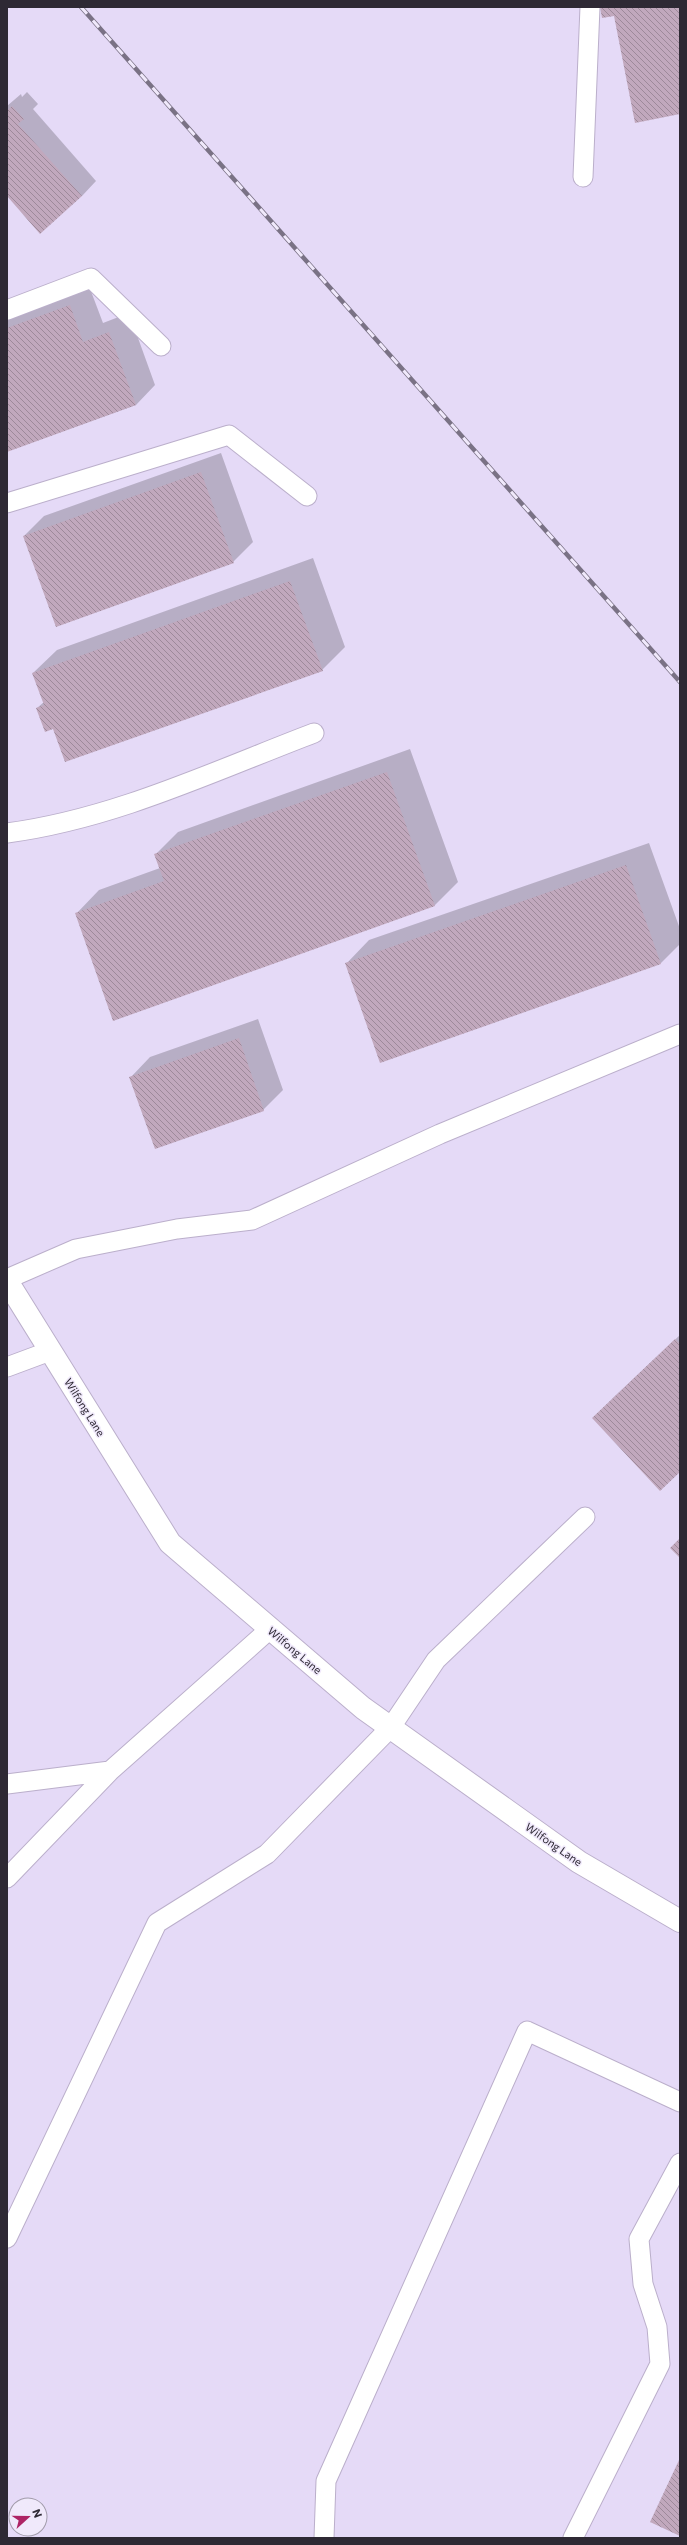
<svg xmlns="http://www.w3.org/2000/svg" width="687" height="2545" font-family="Commissioner,sans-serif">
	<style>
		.shadow { fill: #0003 }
		.building { fill: url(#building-back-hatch) }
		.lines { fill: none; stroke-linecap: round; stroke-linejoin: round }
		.service-casing { stroke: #bbafcb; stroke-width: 21 }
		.minor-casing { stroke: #bbafcb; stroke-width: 24 }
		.service { stroke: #fff; stroke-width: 19 }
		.minor { stroke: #fff; stroke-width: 22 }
		.rail-casing { stroke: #7a7285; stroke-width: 4.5 }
		.rail { stroke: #f0e9fb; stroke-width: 3; stroke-dasharray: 9; stroke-linecap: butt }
		.labels { text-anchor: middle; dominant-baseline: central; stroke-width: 3; stroke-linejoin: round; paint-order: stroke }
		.street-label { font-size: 11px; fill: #2e2934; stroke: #f0e9fb }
	</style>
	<defs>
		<pattern id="building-back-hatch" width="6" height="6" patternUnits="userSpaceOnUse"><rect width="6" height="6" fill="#c1a8bd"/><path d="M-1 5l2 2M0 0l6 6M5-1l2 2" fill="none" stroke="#9d899a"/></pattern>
	</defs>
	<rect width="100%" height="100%" fill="#e5daf7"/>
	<path class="shadow" d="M27,92L38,104L33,109L96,181L82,196L7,194V106L21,94L22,97Z
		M89,286L103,323L129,313L155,385L136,405L7,451V316Z
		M221,453L253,542L233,562L24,536L44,516Z
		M313,558L345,647L322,670L54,728L37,708L44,702L33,673L57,650Z
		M410,749L458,882L434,906L76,914L99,890L160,868L155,855L178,832Z
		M649,843L680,929V944L661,963L381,1061L346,964L369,940Z
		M258,1019L283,1090L263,1110L131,1077L150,1057Z
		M680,1335V1471L613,1398Z"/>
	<path class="building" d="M600,7H680V114L635,123L614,16L602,18Z
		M12,106L24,119L18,124L82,196L40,234L7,196V111Z
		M70,305L83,342L109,332L136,405L7,452V328Z
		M201,472L234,563L56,627L23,536Z
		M290,581L323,671L65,762L53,729L45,732L36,708L44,705L32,673Z
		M387,772L435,906L113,1021L75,913L164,881L154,854Z
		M626,865L661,964L380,1063L345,963Z
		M239,1038L264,1111L155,1149L129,1077Z
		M675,1339L680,1344V1472L660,1491L592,1418Z
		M680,1538V1558L670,1548Z
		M680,2458V2536L650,2522Z"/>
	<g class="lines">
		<g class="service-casing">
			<path id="service" d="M583,177L590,7
				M7,310L91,278L161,346
				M7,503L229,435L307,496
				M7,833C114,819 214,771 314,733
				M7,1279L76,1249L177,1229L252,1220L440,1134L680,1034
				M7,1367L50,1351
				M7,1784L110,1771L270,1629
				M7,1878L110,1771
				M7,2238L157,1923L267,1854L391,1727L436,1660L585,1517
				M324,2538L326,2481L527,2031L680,2102
				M573,2538L660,2364L657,2327L643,2284L639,2239L680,2163"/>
		</g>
		<g class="minor-casing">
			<path id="minor" d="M7,1281L170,1543L363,1708L579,1862L680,1921"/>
		</g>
		<use href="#service" class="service"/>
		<use href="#minor" class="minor"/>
		<g class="rail-casing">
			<path id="rail" d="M81,7L680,682"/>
		</g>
		<use href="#rail" class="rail"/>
	</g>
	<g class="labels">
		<g class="street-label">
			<text transform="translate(85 1407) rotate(58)">Wilfong Lane</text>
			<text transform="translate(295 1650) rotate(40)">Wilfong Lane</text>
			<text transform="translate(554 1844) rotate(35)">Wilfong Lane</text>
		</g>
	</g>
	<rect width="687" height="2545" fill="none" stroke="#2e2934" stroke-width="16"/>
	<g transform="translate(28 2517) rotate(69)"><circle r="19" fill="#f0e9fb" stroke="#a29cab"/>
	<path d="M0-3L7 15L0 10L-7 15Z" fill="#ad2465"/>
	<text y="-6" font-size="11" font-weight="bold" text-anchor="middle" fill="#2e2934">N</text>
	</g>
</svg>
